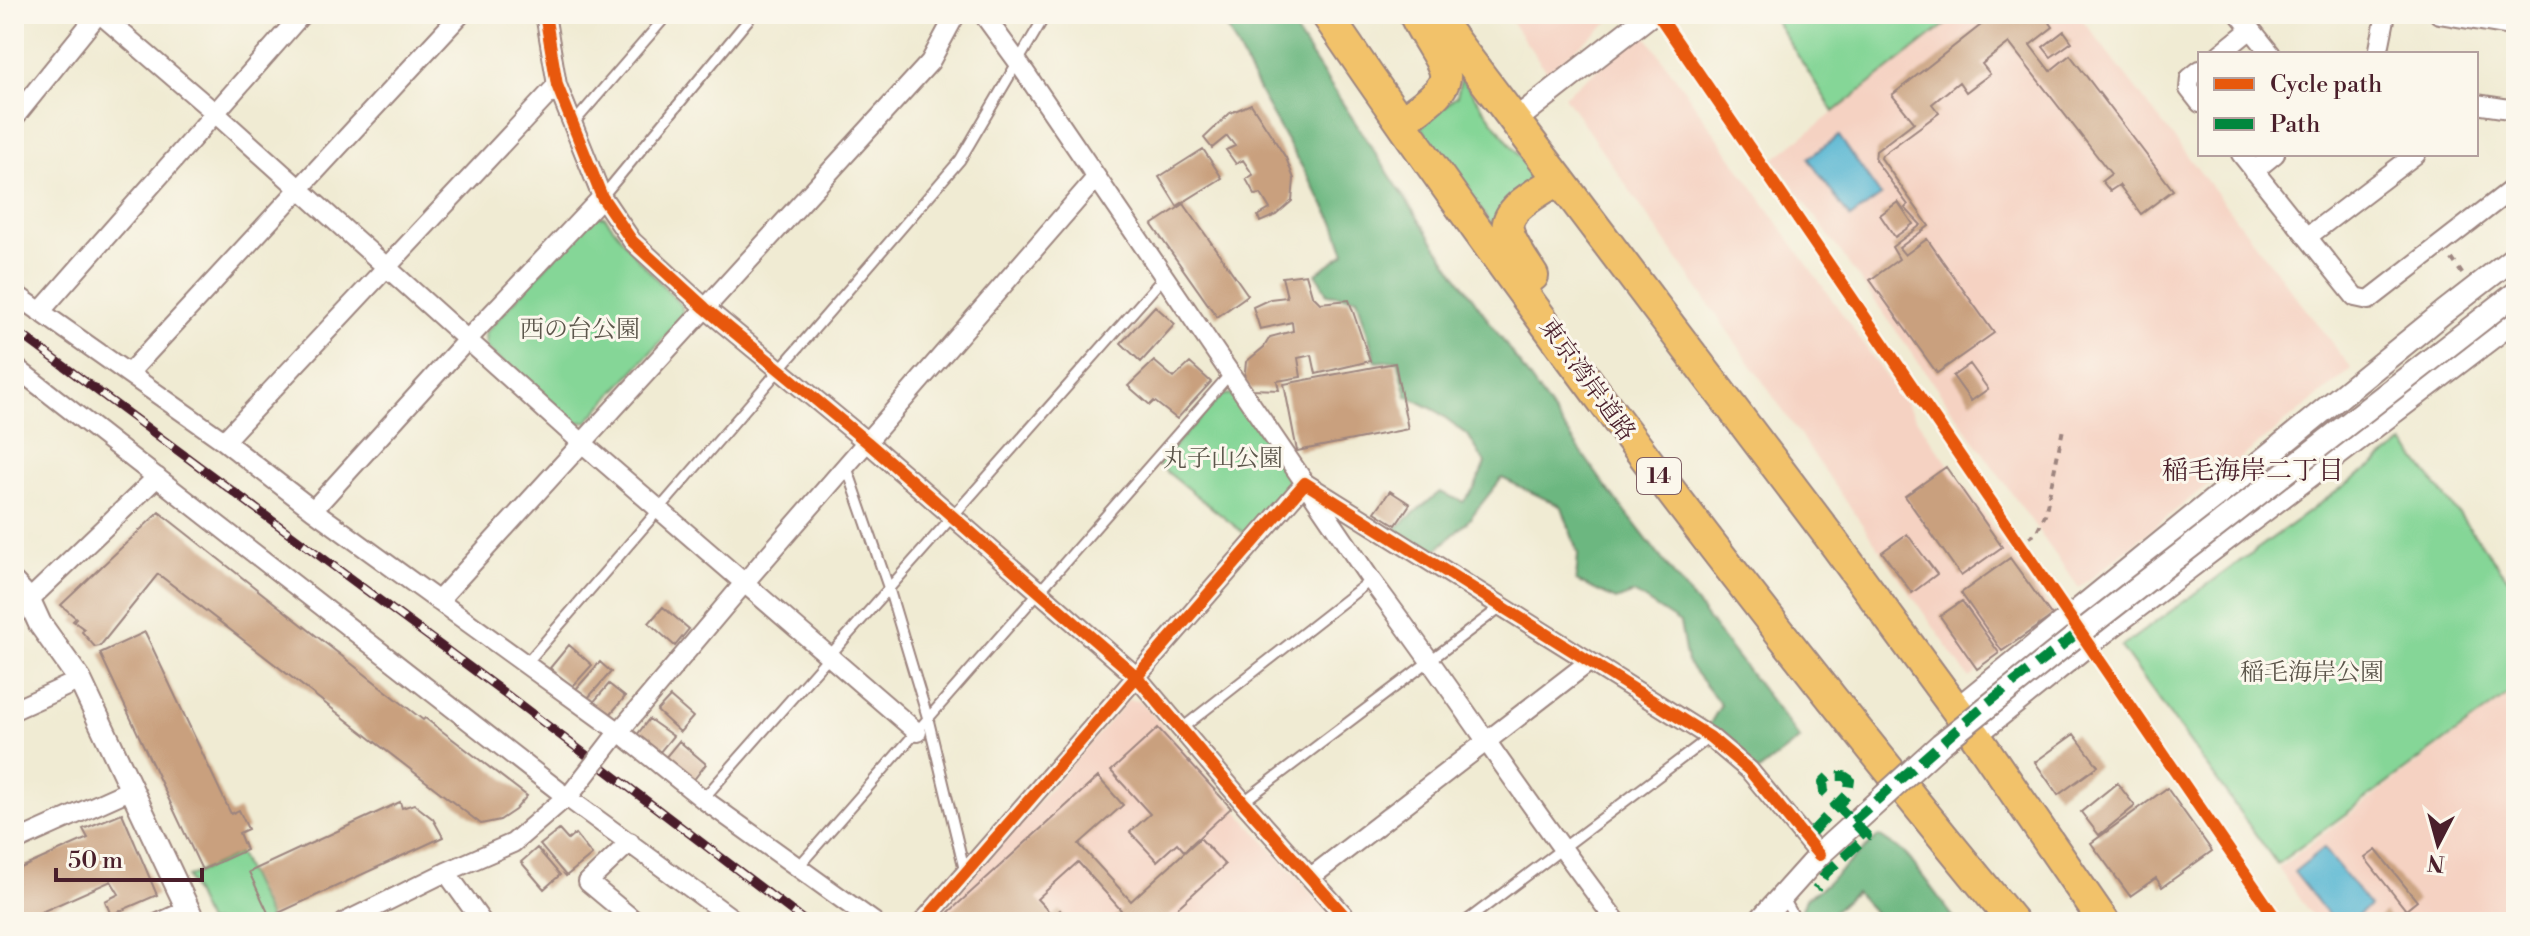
<svg xmlns="http://www.w3.org/2000/svg" width="2530" height="936" font-family="'Libre Bodoni','Noto Serif JP',serif">
	<style>
		.built { fill: #f5d2c2 }
		.green { fill: #85d697; stroke: #687a61; stroke-width: 2 }
		.forest { fill: #6cb780; stroke: #5b6b56; stroke-width: 2 }
		.water { fill: #54b5d2; stroke: #4f6a7e; stroke-width: 2 }
		.building { fill: #c9a07e }
		.lines { fill: none; stroke-linecap: round; stroke-linejoin: round }
		.service-casing { stroke: #9d857f; stroke-width: 13 }
		.minor-casing { stroke: #9d857f; stroke-width: 22 }
		.tertiary-casing { stroke: #9d857f; stroke-width: 26 }
		.trunk-casing { stroke: #9d857f; stroke-width: 34 }
		.path { stroke: #9d857f; stroke-width: 4; stroke-dasharray: 6 6; stroke-linecap: butt }
		.service { stroke: #fff; stroke-width: 9 }
		.minor { stroke: #fff; stroke-width: 18 }
		.tertiary { stroke: #fff; stroke-width: 22 }
		.trunk { stroke: #f2c26a; stroke-width: 30 }
		.rail-casing { stroke: #4a1f2b; stroke-width: 9 }
		.rail { stroke: #fbf7ec; stroke-width: 6; stroke-dasharray: 18; stroke-linecap: butt }
		.minor-bridge-casing { stroke: #9d857f; stroke-width: 22; stroke-linecap: butt }
		.tertiary-bridge-casing { stroke: #9d857f; stroke-width: 26; stroke-linecap: butt }
		.minor-bridge { stroke: #fff; stroke-width: 18 }
		.tertiary-bridge { stroke: #fff; stroke-width: 22 }
		.quiet { stroke: #00873e; stroke-width: 10; stroke-dasharray: 20 10; stroke-linecap: butt }
		.cycleway-casing { stroke: #fbf7ec; stroke-width: 17 }
		.cycleway { stroke: #e8590c; stroke-width: 12 }
		.labels { text-anchor: middle; dominant-baseline: central; stroke-width: 6; stroke-linejoin: round; paint-order: stroke }
		.shield { fill: #fbf7ec; stroke: #7f6065; stroke-width: 2 }
		.shield-label { font-size: 22px; font-weight: bold; fill: #4a1f2b }
		.park-label { font-size: 24px; fill: #5c564b; stroke: #fbf7ec }
		.street-label { font-size: 24px; fill: #4a1f2b; stroke: #fbf7ec }
		.neighbourhood-label { font-size: 26px; fill: #4a1f2b; stroke: #fbf7ec }
	</style>
	<rect width="100%" height="100%" fill="#fbf7ec"/>
	<filter id="ink" filterUnits="userSpaceOnUse"><feTurbulence type="fractalNoise" baseFrequency=".0125" numOctaves="2"/><feDisplacementMap in="SourceGraphic" scale="16" xChannelSelector="R" yChannelSelector="G"/><feConvolveMatrix kernelMatrix="1 2 1 2 8 2 1 2 1" color-interpolation-filters="sRGB"/></filter>
	<filter id="wash" filterUnits="userSpaceOnUse"><feTurbulence type="fractalNoise" baseFrequency=".006" numOctaves="4" result="noise"/><feDisplacementMap in="SourceGraphic" scale="32" xChannelSelector="R" yChannelSelector="G"/><feGaussianBlur stdDeviation="1.8" result="paint"/><feColorMatrix in="noise" values="0 0 0 0 0 0 0 0 0 0 0 0 0 0 0 0 0 1.4 0 .05"/><feComposite in="paint" operator="in"/></filter>
	<g filter="url(#wash)">
		<rect width="100%" height="100%" fill="#f0ebd3"/>
		<path class="built" d="M1506,14H1619L1547,72Z
			M1960,14H2078L2352,369L2079,588L1774,159Z
			M1644,33L2054,614L1969,678L1564,96Z
			M2516,690V922H2316L2278,868Z
			M1128,700L1140,701L1336,922H933Z"/>
		<path class="green" d="M1771,14H1959L1834,112Z
			M1461,78L1536,179L1494,228L1421,127L1457,96Z
			M593,215L605,217L638,259L682,306L683,317L587,422L575,423L486,348L485,333Z
			M1233,394L1290,475L1291,487L1246,535L1157,464L1222,395Z
			M2404,443L2516,589V689L2277,864L2121,647Z
			M239,854L271,922H207L187,877Z"/>
		<path class="forest" d="M1220,14H1284L1435,244L1601,480L1800,739L1756,773L1708,727L1721,705L1687,662L1680,623L1634,593L1616,600L1576,581L1578,554L1562,507L1502,478L1466,523L1432,554L1392,531L1440,492L1463,502L1475,487L1485,463L1468,435L1435,410L1407,396L1398,360L1376,362L1357,298L1327,294L1316,273L1345,253L1335,224L1268,108Z
			M1879,836L1906,854L1957,922H1883L1855,892L1822,922H1808L1802,909L1806,898L1820,889Z"/>
		<path class="water" d="M1839,136L1881,196L1850,218L1808,158Z
			M2324,848L2370,906L2349,922H2334L2294,872Z"/>
		<g id="blocks">
			<path class="building" d="M1995,14H2044L2053,27L2030,45L2050,71L2070,55L2173,190L2141,214L2119,185L2110,191L2102,181L2111,174L2009,43L1982,64L1990,74L1966,92L1959,82L1932,104L1939,113L1882,155L1881,158L1929,226L1899,248L1905,255L1927,239L1994,333L1937,373L1870,280L1899,259L1892,247L1921,225L1905,208L1908,205L1875,160L1876,151L1914,122L1892,95Z
				M2064,31L2072,42L2051,57L2043,47Z
				M1251,104L1286,158L1294,179L1292,201L1276,215L1260,222L1258,216L1270,209L1261,194L1255,195L1246,179L1253,175L1243,160L1236,164L1226,150L1235,146L1227,136L1212,148L1204,138L1230,113Z
				M1203,149L1222,178L1177,206L1159,177Z
				M1898,202L1913,224L1895,237L1880,215Z
				M1184,204L1248,295L1217,317L1152,225Z
				M1306,274L1312,295L1320,303L1349,300L1370,361L1316,374L1312,355L1298,358L1301,377L1277,381L1279,390L1251,389L1244,380L1246,362L1264,347L1270,337L1293,331L1292,322L1260,329L1253,307L1270,299L1287,297L1282,277Z
				M1155,306L1175,324L1141,362L1121,343Z
				M1154,361L1174,378L1190,363L1211,382L1177,419L1154,401L1150,405L1128,386Z
				M1395,363L1408,429L1297,451L1284,384Z
				M1970,364L1988,389L1971,401L1953,376Z
				M1946,467L2002,547L1961,576L1905,496Z
				M1390,491L1410,504L1396,525L1375,512Z
				M159,512L423,720L425,718L527,796L515,810L500,820L481,824L158,574L100,646L95,647L82,632L84,629L73,621L76,618L61,605Z
				M1907,534L1937,574L1912,593L1882,552Z
				M2010,558L2052,616L2002,651L1961,593Z
				M1962,601L1999,653L1977,669L1940,616Z
				M663,607L689,629L675,646L649,623Z
				M145,632L231,814L239,810L248,829L239,833L246,850L202,870L100,653Z
				M569,645L592,665L572,687L550,668Z
				M600,662L611,672L587,699L576,689Z
				M609,684L625,697L607,718L591,705Z
				M670,697L693,717L680,732L657,711Z
				M649,719L673,736L660,752L637,735Z
				M1158,728L1231,808L1184,851L1177,843L1157,861L1130,832L1150,814L1111,771Z
				M2074,734L2098,766L2058,795L2035,762Z
				M679,741L706,764L692,782L664,759Z
				M1098,777L1123,805L1079,844L1131,901L1200,838L1225,865L1164,920L1165,922H1108L1121,910L1078,862L1037,899L1053,916L1060,910L1070,922H958L949,912Z
				M2117,783L2135,806L2099,835L2081,812Z
				M2167,788L2212,851L2162,887L2156,878L2130,896L2091,843Z
				M400,802L402,808L414,804L433,819L443,837L270,917L249,872Z
				M122,813L157,895L111,915L105,901L119,894L111,881L19,922H14V871L88,838L83,829Z
				M559,830L568,840L575,834L592,855L566,876L540,845Z
				M537,848L560,875L544,889L521,862Z
				M2376,850L2417,901L2406,910L2365,858Z
				M2385,912L2393,922H2373Z"/>
		</g>
	</g>
	<g filter="url(#ink)">
		<use href="#blocks" fill-opacity="0" stroke="#9d857f" stroke-width="2"/>
		<g class="lines">
			<g class="service-casing">
				<path id="service" d="M572,125L668,14
					M602,197L753,14
					M846,465L889,589L928,719L965,872
					M525,665L960,160L1046,14
					M1181,729L1371,580
					M703,799L1163,278
					M1243,802L1502,606
					M798,867L1230,374
					M1783,897L1797,922
					M150,922L187,905
					M1465,922L1710,737"/>
			</g>
			<g class="minor-casing">
				<path id="minor" d="M100,14L214,112L581,442L917,732
					M545,14L557,85L602,197L632,241L705,308L867,442L1137,677L1243,802L1350,922
					M983,14L1018,62L1371,580C1455,692 1531,810 1617,922
					M2239,14L2271,54
					M2439,14L2516,27
					M2220,54L2251,29
					M2378,54L2386,14
					M2200,70L2190,78L2189,89L2200,103
					M2476,104L2516,110
					M14,118L98,14
					M2241,154L2355,297L2369,300L2516,186
					M2254,171L2275,154
					M2307,237L2416,154
					M14,293L224,441L313,510L618,731L703,799L874,922
					M40,312L302,14
					M14,366L568,798L737,922
					M129,373L461,14
					M224,441L557,85
					M313,510L467,340L602,197
					M29,600L157,477
					M438,601L930,62L956,14
					M14,710L80,680
					M613,739L745,582L1096,178
					M14,842L132,789
					M630,842L588,882L636,922
					M446,872L482,922
					M1311,877L1589,662
					M345,922L446,872L513,843L573,791
					M923,922L1305,483L1710,737L1749,770L1819,855"/>
			</g>
			<g class="tertiary-casing">
				<path id="tertiary" d="M1514,121L1651,14
					M14,584L29,600L40,624L80,680L194,922
					M1956,710L2444,312L2516,256
					M1975,735L2087,645L2516,319
					M1759,922L1819,855"/>
			</g>
			<g class="trunk-casing">
				<path id="trunk" d="M1326,14C1540,328 1771,629 2013,922
					M1434,14L1829,536L1975,735L2104,922
					M1401,121C1470,74 1445,77 1414,14
					M1533,276C1525,263 1512,246 1508,231C1503,208 1543,190 1559,179"/>
			</g>
			<path class="path" d="M2452,259L2463,275
				M2019,544L2036,533L2045,515L2063,429"/>
			<use href="#service" class="service"/>
			<use href="#minor" class="minor"/>
			<use href="#tertiary" class="tertiary"/>
			<use href="#trunk" class="trunk"/>
			<g class="rail-casing">
				<path id="rail" d="M14,329L510,697L806,922"/>
			</g>
			<use href="#rail" class="rail"/>
			<g class="minor-bridge-casing">
				<path id="minor-bridge" d="M573,791L613,739"/>
			</g>
			<g class="tertiary-bridge-casing">
				<path id="tertiary-bridge" d="M1819,855L1941,744L2086,628L2516,293"/>
			</g>
			<use href="#minor-bridge" class="minor-bridge"/>
			<use href="#tertiary-bridge" class="tertiary-bridge"/>
			<path class="quiet" d="M1853,821L1980,709L2079,632
				M1812,832L1848,794L1850,780L1844,776H1829L1823,782L1824,792L1867,836L1826,873L1816,889"/>
			<g class="cycleway-casing">
				<path id="cycleway" d="M545,14L557,85L602,197L632,241L705,308L867,442L1137,677L1243,802L1350,922
					M1660,17L2278,922
					M923,922L1305,483L1710,737L1749,770L1819,855"/>
			</g>
			<use href="#cycleway" class="cycleway"/>
		</g>
	</g>
	<g class="labels">
		<rect class="shield" x="1637" y="458" width="44" height="36" rx="6"/>
		<g class="shield-label">
			<text x="1659" y="476">14</text>
		</g>
		<g class="park-label">
			<text x="580" y="330">西の台公園</text>
			<text x="1223" y="459">丸子山公園</text>
			<text x="2312" y="673">稲毛海岸公園</text>
		</g>
		<g class="street-label">
			<text transform="translate(1587 380) rotate(54)">東京湾岸道路</text>
		</g>
		<g class="neighbourhood-label">
			<text x="2253" y="471">稲毛海岸二丁目</text>
		</g>
	</g>
	<rect width="2530" height="936" fill="none" stroke="#fbf7ec" stroke-width="48"/>
	<rect x="2198" y="52" width="280" height="104" fill="#fbf7ec" stroke="#b4a19f" stroke-width="2"/>
	<rect x="2214" y="78" width="40" height="12" fill="#e8590c" stroke="#b4a19f" stroke-width="2"/>
	<text x="2270" y="92" font-size="24" fill="#4a1f2b">Cycle path</text>
	<rect x="2214" y="118" width="40" height="12" fill="#00873e" stroke="#b4a19f" stroke-width="2"/>
	<text x="2270" y="132" font-size="24" fill="#4a1f2b">Path</text>
	<g transform="translate(2438 844) rotate(186)" stroke="#fbf7ec" stroke-width="6" paint-order="stroke">
	<path d="M0-6L14 30L0 20L-14 30Z" fill="#4a1f2b"/>
	<text y="-12" font-size="22" font-weight="bold" text-anchor="middle" fill="#4a1f2b">N</text>
	</g>
	<path d="M56 868v12h146v-12" fill="none" stroke="#4a1f2b" stroke-width="4"/>
	<text x="68" y="868" font-size="24" fill="#4a1f2b" stroke="#fbf7ec" stroke-width="6" paint-order="stroke">50 m</text>
</svg>
